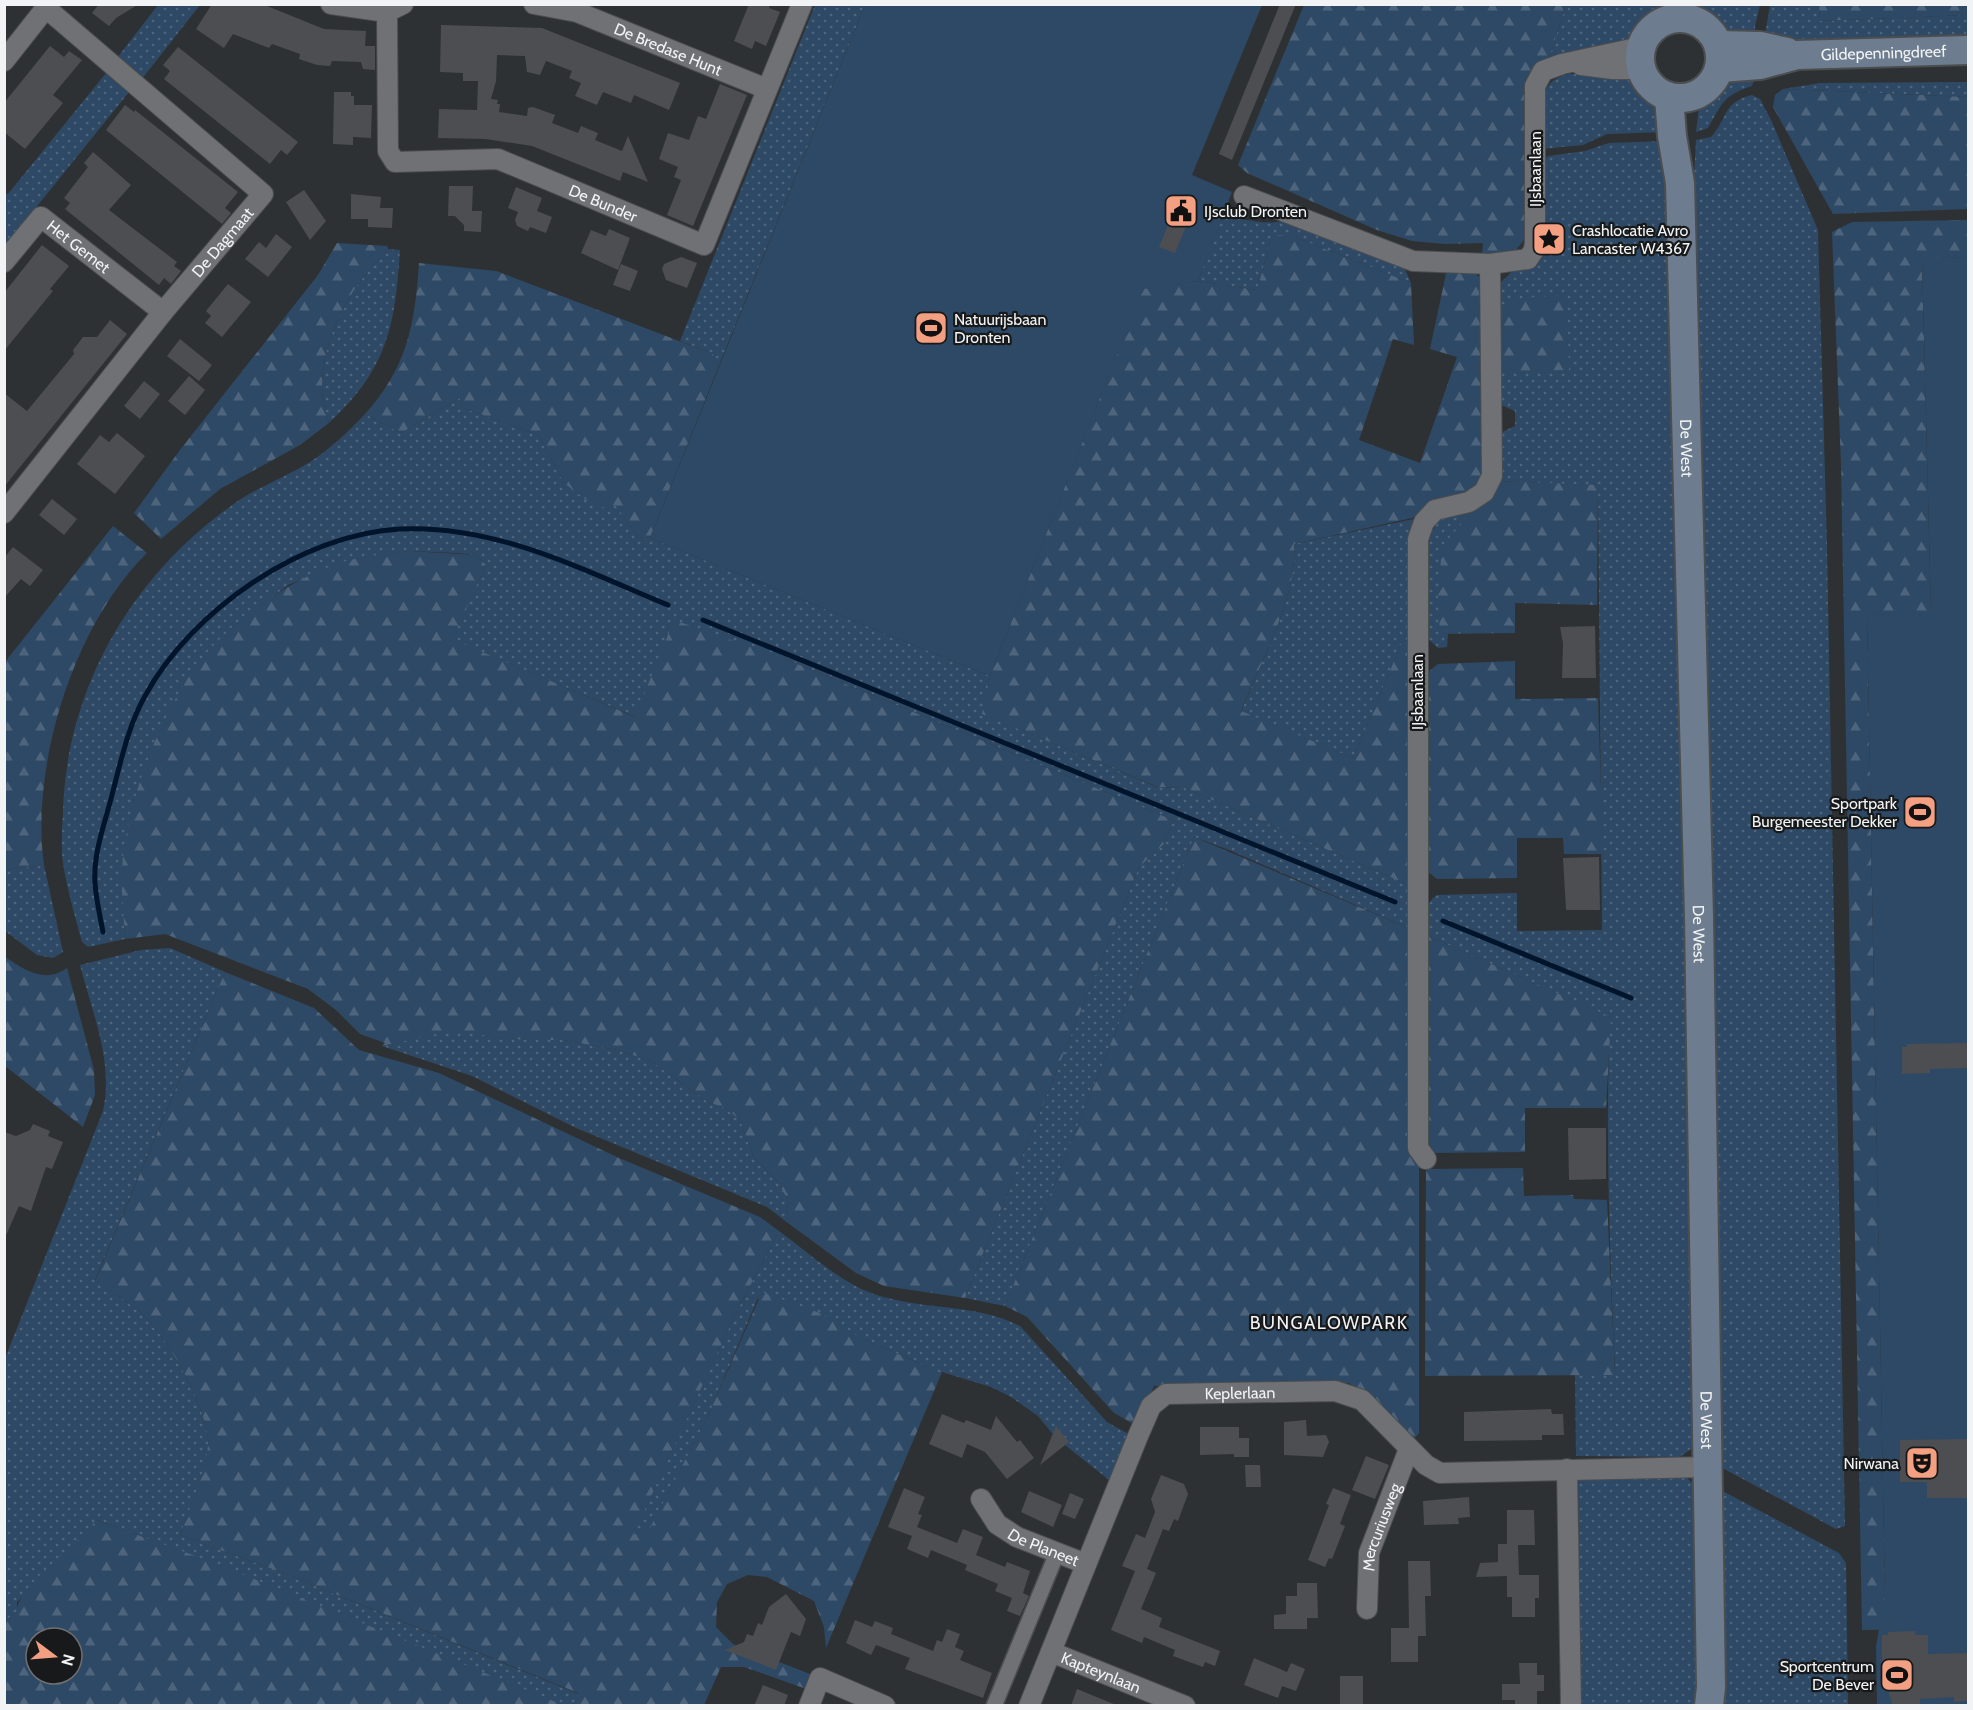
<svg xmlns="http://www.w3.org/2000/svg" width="1973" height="1710" font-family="Cabin,sans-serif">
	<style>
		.grass { fill: url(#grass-dots) }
		.forest { fill: url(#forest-firs); fill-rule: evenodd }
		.park { fill: #2e4965 }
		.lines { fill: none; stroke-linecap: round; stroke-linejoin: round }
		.stream { stroke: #00152c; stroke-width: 5 }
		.building { fill: #4c4e51 }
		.pedestrian-casing { stroke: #4b4d4f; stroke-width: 18 }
		.minor-casing { stroke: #4b4d4f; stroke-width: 22 }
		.secondary-casing { stroke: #4b4d4f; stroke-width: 32 }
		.pedestrian { stroke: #6f7174; stroke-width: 15 }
		.minor { stroke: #6f7174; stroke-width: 20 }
		.secondary { stroke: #6d7d8f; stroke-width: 28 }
		.labels { text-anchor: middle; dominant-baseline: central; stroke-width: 4.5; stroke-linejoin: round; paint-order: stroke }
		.street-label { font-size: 16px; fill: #f1f3f4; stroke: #17191a }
		.poi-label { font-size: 16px; fill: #f1f3f4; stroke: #17191a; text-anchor: start }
		.neighbourhood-label { font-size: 18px; letter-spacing: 1.5px; fill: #f1f3f4; stroke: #17191a }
	</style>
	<defs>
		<pattern id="grass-dots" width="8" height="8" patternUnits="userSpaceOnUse" patternTransform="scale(1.5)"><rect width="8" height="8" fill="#2e4965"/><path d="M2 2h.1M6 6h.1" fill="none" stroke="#4d647c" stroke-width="1.8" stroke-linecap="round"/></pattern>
		<pattern id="forest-firs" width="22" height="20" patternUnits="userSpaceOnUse" patternTransform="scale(1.5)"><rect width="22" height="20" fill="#2e4965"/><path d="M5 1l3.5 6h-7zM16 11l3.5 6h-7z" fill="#4d647c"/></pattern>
	</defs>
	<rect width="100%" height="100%" fill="#2e3133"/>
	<path class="grass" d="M158,5H200L141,80L117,58Z
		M815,5H865L718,368L713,354L680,341Z
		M1566,5H1662L1633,37L1622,43L1549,58Z
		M1699,5H1760L1755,26L1756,41L1726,34Z
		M1770,5H1819L1820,21L1968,15V32L1958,42L1764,41Z
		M106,73L129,92L5,246V194H8Z
		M1569,74C1624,75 1650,72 1666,132L1607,134L1583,145L1542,149C1542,120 1532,81 1569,74Z
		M1756,74L1752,86C1723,95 1722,104 1708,128L1696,132L1699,107L1722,82L1729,76Z
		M1968,82V97L1783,89L1820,83Z
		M1752,95L1760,99L1771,120L1818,230L1827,545L1845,1526L1836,1529L1715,1464L1692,213L1696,140L1711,137C1728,119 1722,102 1752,95Z
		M1665,141L1673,213L1696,1445L1680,1457L1576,1456L1575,1375L1615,1374C1610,1255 1605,1136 1610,1017L1426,935C1426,920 1423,904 1437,895L1517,893V931L1602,930L1598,486L1500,481V433L1515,426V411L1499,404L1497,317L1499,284L1514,270L1533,267L1542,256L1543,161L1548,156L1585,151L1609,143Z
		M1222,217C1243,217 1262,226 1282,221L1403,265L1411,283L1290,235L1271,240L1257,290L1198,281Z
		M388,249L400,250C395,326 388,368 329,423C326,411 322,398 322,387C323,333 351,286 388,249Z
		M460,398L463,408L538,435L564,483L616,505L638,537L650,538L990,676L983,714L1157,787L1185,788L1411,886V929L1229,850L1194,837L1005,1306L965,1298L1139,867L1164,844L1173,820L783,658L636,717L451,639L486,565L476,555L456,553L409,551L350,560L288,585L231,628L157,739L134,801L122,870L125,939L88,947L82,942C75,916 67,889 63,863C61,847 62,829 63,813C66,690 131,577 231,506C255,488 284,478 310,462C330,449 348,432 365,414L401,433Z
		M1474,510L1442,547L1440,634H1448L1447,647L1438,648L1428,639V538L1439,520Z
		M1414,519L1412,637L1402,642L1353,758L1241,712C1260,663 1298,596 1294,544Z
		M44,865L63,952L53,958L37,955L5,931V870Z
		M170,948L225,972L95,1280C109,1291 126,1300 140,1312C167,1335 205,1403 208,1439C211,1461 188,1512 180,1535L286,1574L579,1694L575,1705H560L280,1590L97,1520L76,1544L17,1602V1611L5,1621L4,1361L103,1111C114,1063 92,1012 80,965L141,950Z
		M450,1030L523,1040H564L617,1050L651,1061L708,1102L725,1108L740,1120L754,1158L779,1183L787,1199L788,1223L767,1207L576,1128L472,1076L382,1046Z
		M779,1231C811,1254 842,1285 880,1296C926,1310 977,1304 1020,1326L1107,1422L1132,1436L1113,1483L1056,1438L1038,1416L1011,1397L991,1387L942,1372H933L919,1363L863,1339L758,1298L708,1416L650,1529L632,1536L736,1313Z
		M1685,1476L1693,1484L1698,1580L1699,1705H1581L1578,1477Z
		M1715,1487L1839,1553L1846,1563L1848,1705H1723Z"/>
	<path class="forest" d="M1304,5H1566L1549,58L1540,63L1527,236L1516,250L1482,255L1483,243L1445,244L1412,241L1377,230L1247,173L1238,165Z
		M1819,5H1968V15L1820,21Z
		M1783,89L1968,97V209L1833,214L1773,107L1775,95Z
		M1968,220V257L1922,259L1931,614L1867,615L1885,1595L1928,1629L1862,1630L1841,465L1832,232L1852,222Z
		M1278,235H1290L1411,283L1414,345L1393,339L1359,440L1420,463L1457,357L1430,349L1447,269L1472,271L1479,277L1483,474L1472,493L1429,505L1412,518L1294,544C1298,596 1260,663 1241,711L1353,758L1402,642L1412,637L1411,886L1185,788L1158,787L982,714L990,676L1143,288L1198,281L1257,290L1271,240Z
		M337,243L387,246L388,249C351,286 323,333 322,387C322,398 326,411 329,423L300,445L220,489L161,539L134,513L180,450L318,275Z
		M419,263L496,271L713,354L718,368L650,538L638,537L616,506L597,508L564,483L538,435L463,408L460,398L401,433L365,414C407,368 415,324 419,263Z
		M1567,295L1569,370L1497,371C1496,295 1491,300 1567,295Z
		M1500,481L1598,485L1597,605L1515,603V633L1440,634L1438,597L1442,546L1474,510L1493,498Z
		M113,526L147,553C74,624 30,766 44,865L5,870V662Z
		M409,551L476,555L486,565L452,639L635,717L674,620L783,658L1173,820L1164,844L1139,867L965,1298L884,1286L856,1273L788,1223L787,1199L779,1183L754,1158L740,1120L725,1108L708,1102L651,1061L617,1050L564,1040H523L450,1031L382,1046L385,1043L360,1034L336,1010L308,989L165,934L125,939C124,916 121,893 122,870C125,810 154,733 185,682C216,630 292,575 350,560C369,555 390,554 409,551Z
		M1515,661V699L1598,698L1603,854H1564L1563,838H1517V878L1437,879L1428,872V672L1438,664Z
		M1194,837L1411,929V1151L1419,1166V1433L1413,1440L1374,1400L1349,1383L1154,1386L1137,1426L1114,1413L1027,1317L1005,1306Z
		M1426,935L1611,1017L1606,1108H1525V1152L1432,1153L1426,1143Z
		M4,956C24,970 45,984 67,968L94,1070L95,1095L83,1127L5,1066Z
		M225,972L314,1008L359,1050L439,1073L619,1158L760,1217L779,1231L736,1313L633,1535L650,1528L708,1416L762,1292L820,1313L863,1339L919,1363L933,1372H942L826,1648L824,1627L814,1601L767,1577L748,1575L727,1584L717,1602L716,1627L733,1644L815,1676L809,1690L744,1667H721L704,1705H575L578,1693L286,1574L180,1535C188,1512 210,1461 208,1439C205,1403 167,1335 140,1312C126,1300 109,1291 95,1281Z
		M1523,1168L1524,1196L1573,1195L1574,1199L1607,1200L1615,1375L1425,1376L1426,1169Z
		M96,1520L215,1563L563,1705H5V1621L17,1611C18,1585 78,1546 96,1520ZM36,1638H72V1674H36Z"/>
	<path class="park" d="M865,5H1262L1192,175L1232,192L1198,281L1143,289L990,676L650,538Z
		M1968,257V1705H1877L1876,1646L1885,1596L1867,615L1931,613L1922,258Z"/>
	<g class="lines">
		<path class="stream" d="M703,620L1395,902
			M1443,921L1631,998
			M103,932C100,916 96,899 95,883C93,853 105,823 112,795C121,761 128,726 145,696C192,610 302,534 400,529C495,524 583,570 668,605"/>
	</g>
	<path class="building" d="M99,4H139L116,18L109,26L92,13Z
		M212,4H262L324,29L366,31L365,46H375V70L363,69L361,62L332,61L330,66L317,65L299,59L300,54L272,44L269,48L233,34L224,48L196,29Z
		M749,4H770L769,8L780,12L766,46L755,41L752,49L734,41Z
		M1280,4H1296L1232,160L1219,154Z
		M441,25L542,28L680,83L669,110L634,95L631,103L603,92L597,105L575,96L581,83L569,78L572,71L546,61L540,75L527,72L525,56L497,55L496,81L491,99L498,100L497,104H500L499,112L527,116L528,108L533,107L555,115L552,123L578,133L581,126L598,133L595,140L622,151L628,136L648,182L623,172L620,181L532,146L486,139L438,138L439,109L477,110L478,81H463V73L440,72Z
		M50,46L64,57L69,51L82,60L53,95L63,103L25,149L4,132V103Z
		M178,47L298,142L287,155L281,150L270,164L164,79L170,71L163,65Z
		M720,84L747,95L693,226L667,215L681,180L674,177L678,167L659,159L668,133L689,140L698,116L706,119Z
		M334,92H351V96H354V105H372L371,138L353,137V145L333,144Z
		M125,105L134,112L135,110L238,192L225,208L231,213L222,224L106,130Z
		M93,152L131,185L109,210L177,262L174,266L181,271L171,284L164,278L159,285L65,209L70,203L64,198L88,167L84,163Z
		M449,186H473L472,211H482L481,232L464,231V225L455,216H448Z
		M516,187L542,198L537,211L552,217L546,233L530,227L528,231L517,226L515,220L518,212L508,208Z
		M304,190L326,221L310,240L286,202Z
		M351,194L381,197L380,208H393L392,228L368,227V219H351Z
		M1177,203L1193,210L1175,253L1159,247Z
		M609,229L630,238L618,270L581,253L591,230L606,236Z
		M276,234L292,247L268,277L245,259L259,242L266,248Z
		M42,245L69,266L50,289L53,291L4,351V293Z
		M681,257L697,263L687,288L666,280L662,269L664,264Z
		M621,264L638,271L630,291L613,285Z
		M228,284L251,302L222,337L205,323L211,316L206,311Z
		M110,320L127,334L4,487V393L27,411L74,354L73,350L83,337H97Z
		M180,339L212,365L199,381L167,356Z
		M189,376L205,390L185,415L168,401Z
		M144,381L160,394L140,419L124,406Z
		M117,433L145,456L115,494L77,464L100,435L109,442Z
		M52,499L77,519L64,535L39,515Z
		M13,547L43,570L30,586L21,579L4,598V558Z
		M1595,626L1596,678H1562L1563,643L1560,627Z
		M1599,857L1600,910H1566L1563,858Z
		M1968,1043V1068L1930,1069V1073L1902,1074V1047H1907V1044Z
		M33,1124L50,1131L48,1136L63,1142L52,1169L46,1167L31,1211L19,1206L4,1240V1132L16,1136L30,1130Z
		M1568,1128H1606V1179L1569,1180Z
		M1551,1409L1552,1414H1563L1564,1435H1542V1440L1464,1441V1412Z
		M942,1414L964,1423L966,1420L991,1430L996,1416L1017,1442L1020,1440L1034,1458L1007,1479L985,1452L967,1444L962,1458L929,1444Z
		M1306,1420L1307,1436L1326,1435L1329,1442L1323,1457L1284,1455V1422Z
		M1056,1426L1069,1442L1040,1465Z
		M1200,1427H1239V1438H1249V1457H1234V1454L1200,1455Z
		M1968,1439V1498H1927V1482H1900V1440Z
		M1366,1456L1389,1465L1375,1499L1352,1490Z
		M1245,1465H1260L1261,1487H1246Z
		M1161,1475L1184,1484L1188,1494L1178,1521L1174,1519L1169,1531L1163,1529L1147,1569L1156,1573L1141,1609L1162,1618L1159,1627L1220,1651L1215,1666L1205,1662L1203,1667L1173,1656L1175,1650L1144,1637L1142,1643L1111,1630L1135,1571L1122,1566L1136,1534L1145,1538L1155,1512L1151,1499Z
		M904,1488L925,1497L918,1514L922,1515L917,1527L957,1543L963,1529L983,1537L976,1555L1005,1567L1007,1562L1030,1571L1023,1593L1029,1596L1020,1616L1007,1611L1012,1598L995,1591L998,1584L965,1570L967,1565L931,1550L928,1558L907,1549L912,1536L888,1527Z
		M1333,1488L1351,1495L1340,1524L1345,1526L1332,1559L1329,1558L1325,1567L1308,1560L1329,1505L1326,1504Z
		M1029,1491L1062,1505L1053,1527L1021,1512Z
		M1070,1493L1084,1499L1075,1519L1062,1514Z
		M1469,1497L1470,1517L1458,1518L1459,1524L1424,1525L1423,1501Z
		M1507,1510H1534L1535,1545H1518L1519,1575H1539V1598H1535V1617H1512V1597H1507V1576L1476,1577L1480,1563L1498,1562V1544H1507Z
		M1408,1561H1430L1431,1596H1425L1426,1636H1418V1662H1391V1628H1409Z
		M1297,1583H1317L1318,1618H1307V1629H1274V1615L1286,1614V1596H1297Z
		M786,1594L806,1619L800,1636L791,1632L776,1670L725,1650L744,1642L747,1634L753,1636L758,1623L762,1625L769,1607Z
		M855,1620L872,1627L875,1621L893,1628L891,1634L933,1651L937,1640L942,1642L947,1629L960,1634L955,1647L964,1651L960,1660L992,1673L983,1698L905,1669L910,1658L876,1645L871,1655L846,1643Z
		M1915,1631V1635H1928V1654L1968,1653V1701L1954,1702V1697L1920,1699V1706H1893L1889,1694V1666L1882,1667V1635H1888V1632Z
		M1254,1658L1287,1672L1291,1663L1305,1669L1296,1691L1282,1686L1278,1698L1244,1685Z
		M1519,1663H1537V1675H1544V1691H1537V1706H1515V1700H1502V1684H1520Z
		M1340,1676H1363V1706H1340Z
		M763,1685L788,1695L784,1706H754Z
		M1077,1689L1116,1705V1706H1071Z"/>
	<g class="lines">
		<g class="pedestrian-casing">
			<path id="pedestrian" d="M994,1706L1057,1553"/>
		</g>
		<g class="minor-casing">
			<g id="minor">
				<path d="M331,4L387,12L403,4"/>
				<path id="s1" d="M534,4L577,12L767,89"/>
				<path id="s2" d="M387,12L388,151L395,162L498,159L704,245L802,4"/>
				<path d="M4,61L49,4"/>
				<path d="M1581,65L1613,69H1641"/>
				<path d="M1244,196L1413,261L1490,264L1528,259L1534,250L1535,241V86L1543,71L1562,64L1641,47"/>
				<path id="s3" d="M4,262L41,217L163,312"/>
				<path id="s4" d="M4,513L163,312L263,194L46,8"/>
				<path d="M1426,1159L1418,1148V539L1424,522L1435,510L1469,502L1484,492L1492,476L1490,264"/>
				<path d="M1567,1469L1571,1706"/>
				<path id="s5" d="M981,1499L997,1524L1017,1537L1086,1564"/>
				<path id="s6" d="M1367,1609L1369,1553L1409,1449"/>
				<path id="s7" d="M1051,1652L1185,1706"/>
				<path d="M809,1706L820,1678L885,1706"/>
				<path id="s8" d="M1029,1706L1138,1436L1151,1406L1166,1394L1335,1391L1362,1400L1426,1465L1440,1473L1707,1467"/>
			</g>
		</g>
		<g class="secondary-casing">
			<g id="secondary">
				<circle cx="1680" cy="58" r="40"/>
				<path d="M1719,45L1760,46L1787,52"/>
				<path id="s9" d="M1720,68L1760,65L1797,55L1968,50"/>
				<path id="s10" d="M1669,97L1672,136L1680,183L1699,917L1711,1687L1709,1706"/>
			</g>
		</g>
		<use href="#pedestrian" class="pedestrian"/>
		<use href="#minor" class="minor"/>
		<use href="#secondary" class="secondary"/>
	</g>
	<defs>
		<g id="civic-square" transform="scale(1.725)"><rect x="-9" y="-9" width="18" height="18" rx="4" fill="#f39f82" stroke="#17191a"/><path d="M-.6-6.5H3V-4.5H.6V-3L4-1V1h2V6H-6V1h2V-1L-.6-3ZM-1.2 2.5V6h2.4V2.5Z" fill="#111"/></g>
		<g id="sight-square" transform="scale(1.725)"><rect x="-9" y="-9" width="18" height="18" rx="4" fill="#f39f82" stroke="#17191a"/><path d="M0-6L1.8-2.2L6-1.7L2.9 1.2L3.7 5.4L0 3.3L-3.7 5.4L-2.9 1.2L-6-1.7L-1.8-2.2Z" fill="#111"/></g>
		<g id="stadium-square" transform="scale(1.725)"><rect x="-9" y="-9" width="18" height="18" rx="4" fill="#f39f82" stroke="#17191a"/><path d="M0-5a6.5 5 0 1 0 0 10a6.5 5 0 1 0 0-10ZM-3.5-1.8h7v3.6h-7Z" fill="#111"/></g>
		<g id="theatre-square" transform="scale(1.725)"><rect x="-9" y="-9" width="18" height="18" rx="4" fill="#f39f82" stroke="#17191a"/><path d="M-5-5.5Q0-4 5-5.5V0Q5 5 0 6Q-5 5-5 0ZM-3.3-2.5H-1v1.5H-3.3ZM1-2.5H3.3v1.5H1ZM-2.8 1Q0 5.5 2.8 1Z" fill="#111"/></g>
	</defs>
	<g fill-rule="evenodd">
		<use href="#civic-square" x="1181" y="211"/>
		<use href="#sight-square" x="1549" y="239"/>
		<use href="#stadium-square" x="931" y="328"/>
		<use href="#stadium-square" x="1920" y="812"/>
		<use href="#theatre-square" x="1922" y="1463"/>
		<use href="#stadium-square" x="1897" y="1675"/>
	</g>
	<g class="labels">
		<g class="street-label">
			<text stroke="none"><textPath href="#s1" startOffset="142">De Bredase Hunt</textPath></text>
			<text stroke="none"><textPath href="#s9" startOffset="165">Gildepenningdreef</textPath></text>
			<text transform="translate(1535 169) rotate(-90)">IJsbaanlaan</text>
			<text stroke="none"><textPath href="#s2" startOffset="369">De Bunder</textPath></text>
			<text stroke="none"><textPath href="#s4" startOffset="348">De Dagmaat</textPath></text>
			<text stroke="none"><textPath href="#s3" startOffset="106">Het Gemet</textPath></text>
			<text stroke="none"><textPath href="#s10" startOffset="352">De West</textPath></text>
			<text transform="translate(1417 692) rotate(-90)">IJsbaanlaan</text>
			<text stroke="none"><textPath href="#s10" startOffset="838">De West</textPath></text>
			<text stroke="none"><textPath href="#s8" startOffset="417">Keplerlaan</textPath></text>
			<text stroke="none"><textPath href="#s10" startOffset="1324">De West</textPath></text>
			<text stroke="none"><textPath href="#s6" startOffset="84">Mercuriusweg</textPath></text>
			<text stroke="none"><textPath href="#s5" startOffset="82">De Planeet</textPath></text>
			<text stroke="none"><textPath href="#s7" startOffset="54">Kapteynlaan</textPath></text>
		</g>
		<g class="poi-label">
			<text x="1204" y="211">IJsclub Dronten</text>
			<text x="1572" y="230">Crashlocatie Avro<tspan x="1572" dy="18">Lancaster W4367</tspan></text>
			<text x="954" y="319">Natuurijsbaan<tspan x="954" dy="18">Dronten</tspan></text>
			<text x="1897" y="803" text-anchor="end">Sportpark<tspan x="1897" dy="18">Burgemeester Dekker</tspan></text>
			<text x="1899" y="1463" text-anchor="end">Nirwana</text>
			<text x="1874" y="1666" text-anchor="end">Sportcentrum<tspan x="1874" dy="18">De Bever</tspan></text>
		</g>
		<g class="neighbourhood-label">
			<text x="1329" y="1323">BUNGALOWPARK</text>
		</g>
	</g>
	<rect width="1973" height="1710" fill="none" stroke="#f1f3f4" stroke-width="12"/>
	<g transform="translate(54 1656) rotate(106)"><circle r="28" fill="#17191a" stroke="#6e7071" stroke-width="1.5"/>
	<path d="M0-4.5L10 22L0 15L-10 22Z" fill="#f39f82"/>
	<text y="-9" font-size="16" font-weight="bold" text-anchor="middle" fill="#f1f3f4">N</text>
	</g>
</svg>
